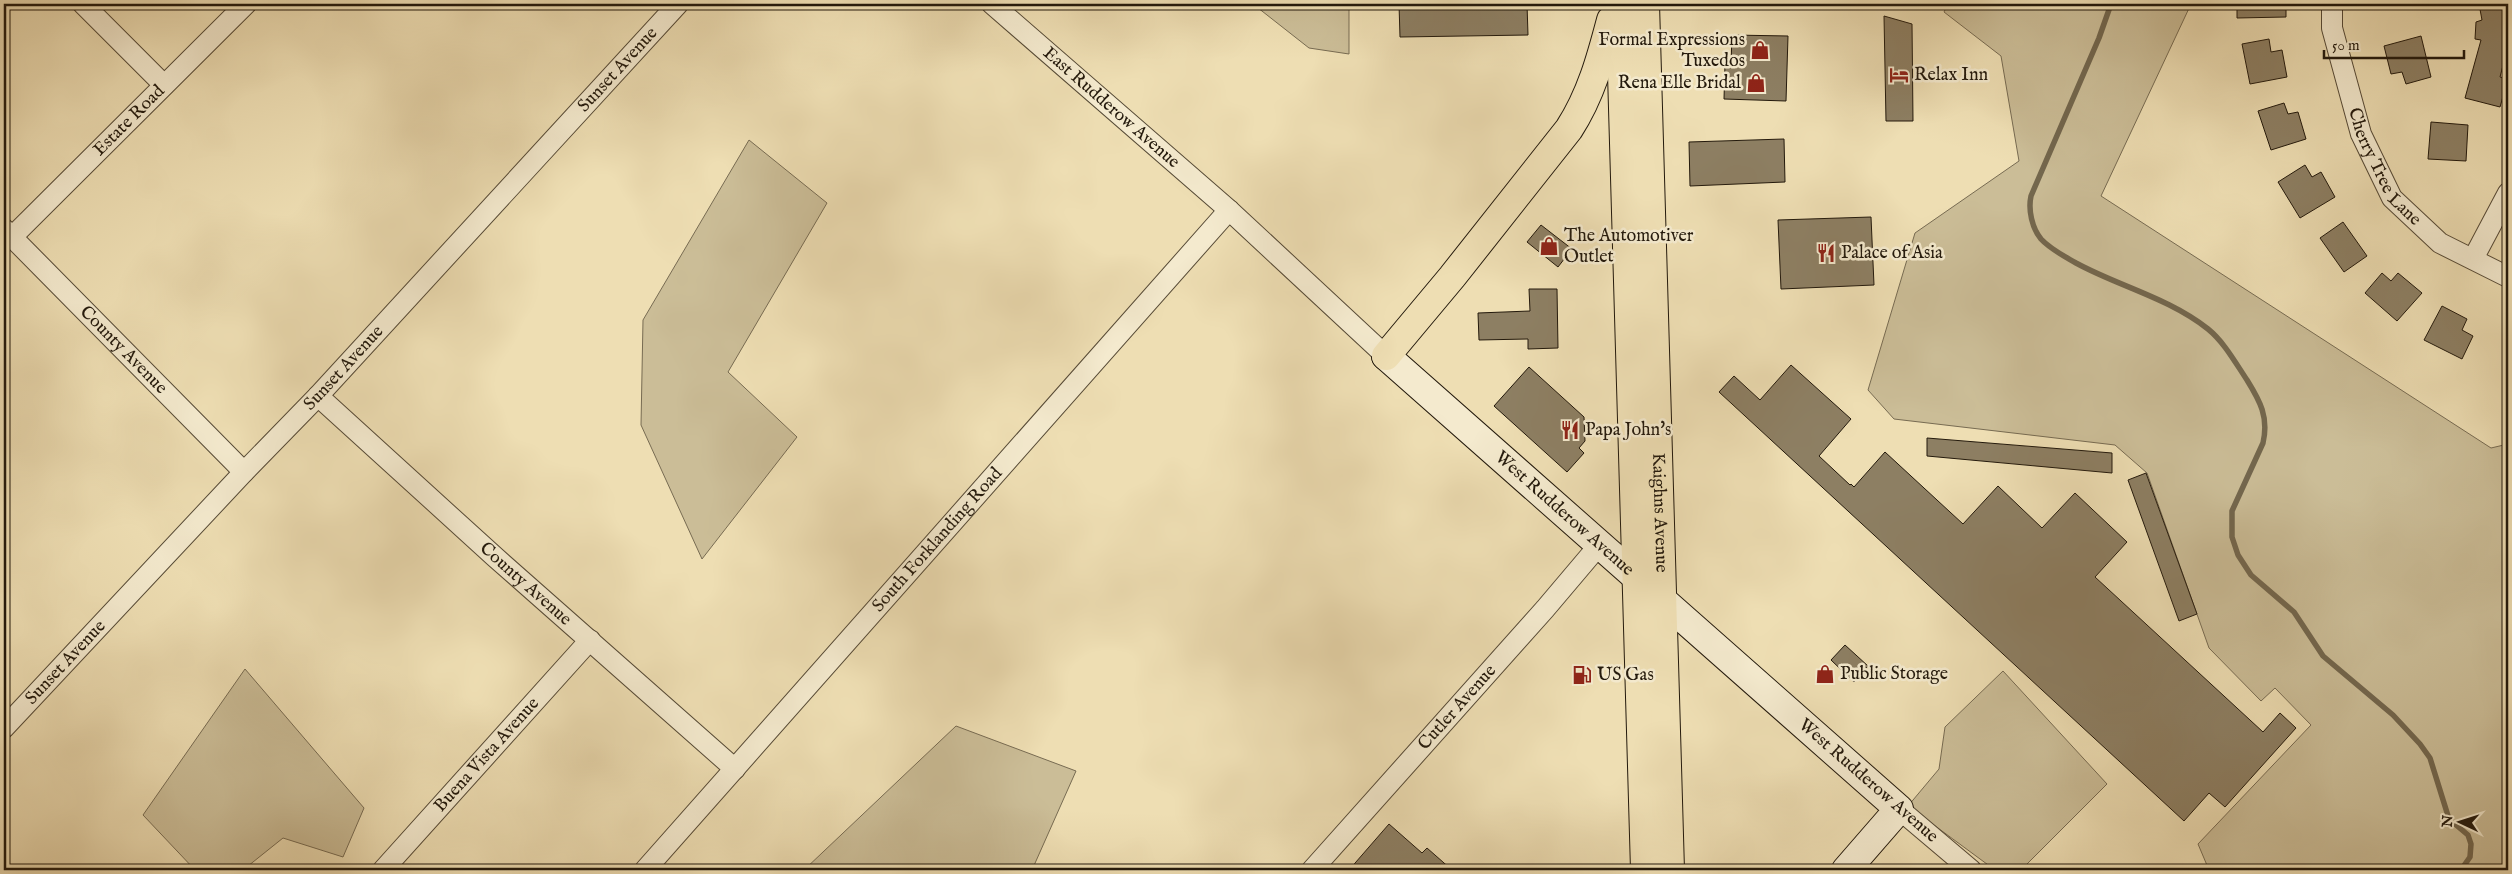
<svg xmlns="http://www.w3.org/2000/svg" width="2512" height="874" font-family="'IM FELL English',serif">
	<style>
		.green { fill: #cbbd97; stroke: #776b52 }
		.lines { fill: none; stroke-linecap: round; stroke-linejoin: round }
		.stream { stroke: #73674e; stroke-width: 5.5 }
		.building { fill: #8d7f63; stroke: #23190c }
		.street-casing { stroke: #564a36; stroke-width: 22 }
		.secondary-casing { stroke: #23190c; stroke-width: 30 }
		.highway-casing { stroke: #23190c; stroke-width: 30 }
		.street { stroke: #f4eace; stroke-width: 20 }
		.secondary { stroke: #f4eace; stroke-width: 28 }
		.highway { stroke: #eedeb3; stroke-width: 28 }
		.labels { text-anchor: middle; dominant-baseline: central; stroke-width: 5; stroke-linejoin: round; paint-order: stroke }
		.poi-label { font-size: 18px; fill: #23190c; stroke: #f4eace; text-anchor: start }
		.street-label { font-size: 18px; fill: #23190c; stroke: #f4eace }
	</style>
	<rect width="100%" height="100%" fill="#eedeb3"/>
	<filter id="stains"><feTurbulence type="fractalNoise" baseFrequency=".004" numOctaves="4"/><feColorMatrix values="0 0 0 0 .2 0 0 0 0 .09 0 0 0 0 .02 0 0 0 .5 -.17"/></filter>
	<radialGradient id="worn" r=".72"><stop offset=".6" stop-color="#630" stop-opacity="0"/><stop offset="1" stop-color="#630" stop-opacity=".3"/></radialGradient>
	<path class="green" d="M1253,4H1349V54L1309,48Z
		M1948,4H2191L2101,196L2491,448L2508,444V870H2209L2198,844L2311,725L2275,688L2261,701L2209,648L2147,473L2115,445L1894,419L1868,390L1915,233L2019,161L2001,56L1944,12Z
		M749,140L827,203L728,372L797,437L702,559L641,425L643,320Z
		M245,669L364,808L343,857L283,838L243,870H195L143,815Z
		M2003,671L2107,784L2021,870H1995L1908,806L1939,769L1945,727Z
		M956,726L1076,771L1032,870H804Z"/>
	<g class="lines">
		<path class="stream" d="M2111,4L2099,38L2031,196C2028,210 2032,228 2041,239C2050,249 2064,256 2076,263C2118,286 2169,298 2208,329C2224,342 2235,362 2247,380C2260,401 2269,417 2263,443L2232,511V537L2238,555L2251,575L2294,612L2323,656L2393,715L2420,744L2430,758L2449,819L2468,835L2471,844L2470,857L2461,870"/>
	</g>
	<path class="building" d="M1399,4H1527L1528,35L1400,37Z
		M2237,4H2286V17L2237,18Z
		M2479,4H2508V46L2500,77L2508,79L2500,107L2465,98L2481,40L2475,39L2476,22L2482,20Z
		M1884,16L1912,24L1913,121H1886Z
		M1732,35L1788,36L1786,101L1724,99L1725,64H1731Z
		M2421,36L2431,77L2406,84L2402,72L2391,74L2384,46Z
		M2269,39L2271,52L2282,50L2287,77L2250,84L2242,44Z
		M2284,103L2288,114L2298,112L2306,139L2271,150L2258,111Z
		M2431,122L2468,125L2466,161L2428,159Z
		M1784,139L1785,182L1690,186L1689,142Z
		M2305,165L2312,177L2321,172L2335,197L2300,218L2278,182Z
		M1871,217L1874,285L1781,289L1778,220Z
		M2343,222L2367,256L2344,272L2320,238Z
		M1541,225L1572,249L1558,267L1527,242Z
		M2382,273L2391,281L2398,273L2422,293L2397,321L2365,293Z
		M1529,289H1557L1558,348L1528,349V339L1479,340L1478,313L1530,311Z
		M2442,306L2467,319L2462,330L2473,336L2462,359L2424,340Z
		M1791,365L1851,419L1819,456L1850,485L1851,484L1854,487L1885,452L1963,524L1998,486L2042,528L2075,493L2127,542L2095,577L2263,732L2280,713L2296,728L2225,807L2209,793L2184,821L1719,392L1734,376L1760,400Z
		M1529,367L1584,417L1585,441L1579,448L1584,453L1567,472L1494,406Z
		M1927,438L2112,453V473L1927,456Z
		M2146,473L2197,614L2179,621L2128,480Z
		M1845,645L1868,666L1854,682L1831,660Z
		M1389,824L1422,853L1427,848L1452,870H1349Z"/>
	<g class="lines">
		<g class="street-casing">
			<g id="street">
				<path d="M83,4L164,85"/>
				<path id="s1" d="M992,4L1229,210L1386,356"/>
				<path id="s2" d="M2332,4V28L2361,134L2392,198L2440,243L2508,277"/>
				<path id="s3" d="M4,229L244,472"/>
				<path id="s4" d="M12,237L246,4"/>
				<path d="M2473,259L2508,193"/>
				<path id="s5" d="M318,396L495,557L735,769"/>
				<path id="s6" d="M4,728L244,472L318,396L678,4"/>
				<path d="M1899,809L1971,870"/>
				<path id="s7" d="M383,870L590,640"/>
				<path id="s8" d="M645,870L1229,210"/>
				<path id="s9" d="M1312,870L1545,609L1600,544"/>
			</g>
		</g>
		<g class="secondary-casing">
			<g id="secondary">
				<path id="s10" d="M1386,356L1899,809L1846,870"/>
			</g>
		</g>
		<g class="highway-casing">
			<g id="highway">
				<path d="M1620,4L1645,870"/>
				<path id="s11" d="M1645,4L1670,870"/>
				<path d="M1386,356L1452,277L1569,129C1591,95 1601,58 1611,20"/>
			</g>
		</g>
		<use href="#street" class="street"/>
		<use href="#secondary" class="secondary"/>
		<use href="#highway" class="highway"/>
	</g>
	<defs>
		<g id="shop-bare" transform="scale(1.5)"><path d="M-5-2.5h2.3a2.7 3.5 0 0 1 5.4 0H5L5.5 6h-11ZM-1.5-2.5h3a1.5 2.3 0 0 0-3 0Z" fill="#8f2418" stroke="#f4eace" stroke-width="2.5" paint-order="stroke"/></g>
		<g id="hotel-bare" transform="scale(1.5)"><path d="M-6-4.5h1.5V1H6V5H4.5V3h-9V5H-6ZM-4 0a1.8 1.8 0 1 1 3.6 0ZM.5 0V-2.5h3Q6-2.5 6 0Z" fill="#8f2418" stroke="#f4eace" stroke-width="2.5" paint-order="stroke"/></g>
		<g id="restaurant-bare" transform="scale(1.5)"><path d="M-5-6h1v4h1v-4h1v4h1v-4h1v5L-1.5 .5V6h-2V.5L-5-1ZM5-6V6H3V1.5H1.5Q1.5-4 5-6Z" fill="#8f2418" stroke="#f4eace" stroke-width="2.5" paint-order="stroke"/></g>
		<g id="fuel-bare" transform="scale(1.5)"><path d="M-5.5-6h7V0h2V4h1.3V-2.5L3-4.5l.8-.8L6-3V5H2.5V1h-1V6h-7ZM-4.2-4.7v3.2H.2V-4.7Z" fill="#8f2418" stroke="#f4eace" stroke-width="2.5" paint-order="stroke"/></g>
	</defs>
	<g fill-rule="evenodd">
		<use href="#shop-bare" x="1760" y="50"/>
		<use href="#hotel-bare" x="1899" y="75"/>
		<use href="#shop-bare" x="1756" y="83"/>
		<use href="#shop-bare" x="1549" y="246"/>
		<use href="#restaurant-bare" x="1826" y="253"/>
		<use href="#restaurant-bare" x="1570" y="430"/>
		<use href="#shop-bare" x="1825" y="674"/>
		<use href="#fuel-bare" x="1582" y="675"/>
	</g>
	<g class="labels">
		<g class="poi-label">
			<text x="1745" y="40" text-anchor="end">Formal Expressions<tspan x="1745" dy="21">Tuxedos</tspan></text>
			<text x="1914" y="75">Relax Inn</text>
			<text x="1741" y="83" text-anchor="end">Rena Elle Bridal</text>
			<text x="1564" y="236">The Automotiver<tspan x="1564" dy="21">Outlet</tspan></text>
			<text x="1841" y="253">Palace of Asia</text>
			<text x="1585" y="430">Papa John's</text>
			<text x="1840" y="674">Public Storage</text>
			<text x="1597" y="675">US Gas</text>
		</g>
		<g class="street-label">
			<text stroke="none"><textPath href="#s6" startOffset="900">Sunset Avenue</textPath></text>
			<text stroke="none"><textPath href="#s1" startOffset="158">East Rudderow Avenue</textPath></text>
			<text stroke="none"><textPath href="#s4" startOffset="165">Estate Road</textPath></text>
			<text stroke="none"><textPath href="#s2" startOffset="174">Cherry Tree Lane</textPath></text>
			<text stroke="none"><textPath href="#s3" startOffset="170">County Avenue</textPath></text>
			<text stroke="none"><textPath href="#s6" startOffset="495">Sunset Avenue</textPath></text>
			<text stroke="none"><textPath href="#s10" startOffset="238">West Rudderow Avenue</textPath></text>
			<text stroke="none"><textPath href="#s11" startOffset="509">Kaighns Avenue</textPath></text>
			<text stroke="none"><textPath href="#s8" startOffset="441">South Forklanding Road</textPath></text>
			<text stroke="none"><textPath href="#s5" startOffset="280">County Avenue</textPath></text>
			<text stroke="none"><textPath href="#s6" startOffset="90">Sunset Avenue</textPath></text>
			<text stroke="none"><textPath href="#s9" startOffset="218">Cutler Avenue</textPath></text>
			<text stroke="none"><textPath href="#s7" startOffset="155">Buena Vista Avenue</textPath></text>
			<text transform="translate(1868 781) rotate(41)">West Rudderow Avenue</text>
		</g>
	</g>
	<rect width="2512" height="874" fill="none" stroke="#eedeb3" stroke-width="20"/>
	<rect x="5" y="5" width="2502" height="864" fill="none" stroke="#23190c" stroke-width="2.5"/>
	<rect x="10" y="10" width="2492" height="854" fill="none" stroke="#23190c"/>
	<g transform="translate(2460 822) rotate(274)" stroke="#f4eace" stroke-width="4" paint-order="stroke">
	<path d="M0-4L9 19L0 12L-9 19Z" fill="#23190c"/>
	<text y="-8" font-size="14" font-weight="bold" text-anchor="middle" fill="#23190c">N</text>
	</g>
	<path d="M2324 50v8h140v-8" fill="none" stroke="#23190c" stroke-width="2.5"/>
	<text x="2332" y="50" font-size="15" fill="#23190c" stroke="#f4eace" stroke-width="4" paint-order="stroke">50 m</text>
	<rect width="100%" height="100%" filter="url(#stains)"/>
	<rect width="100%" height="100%" fill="url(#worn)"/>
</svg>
